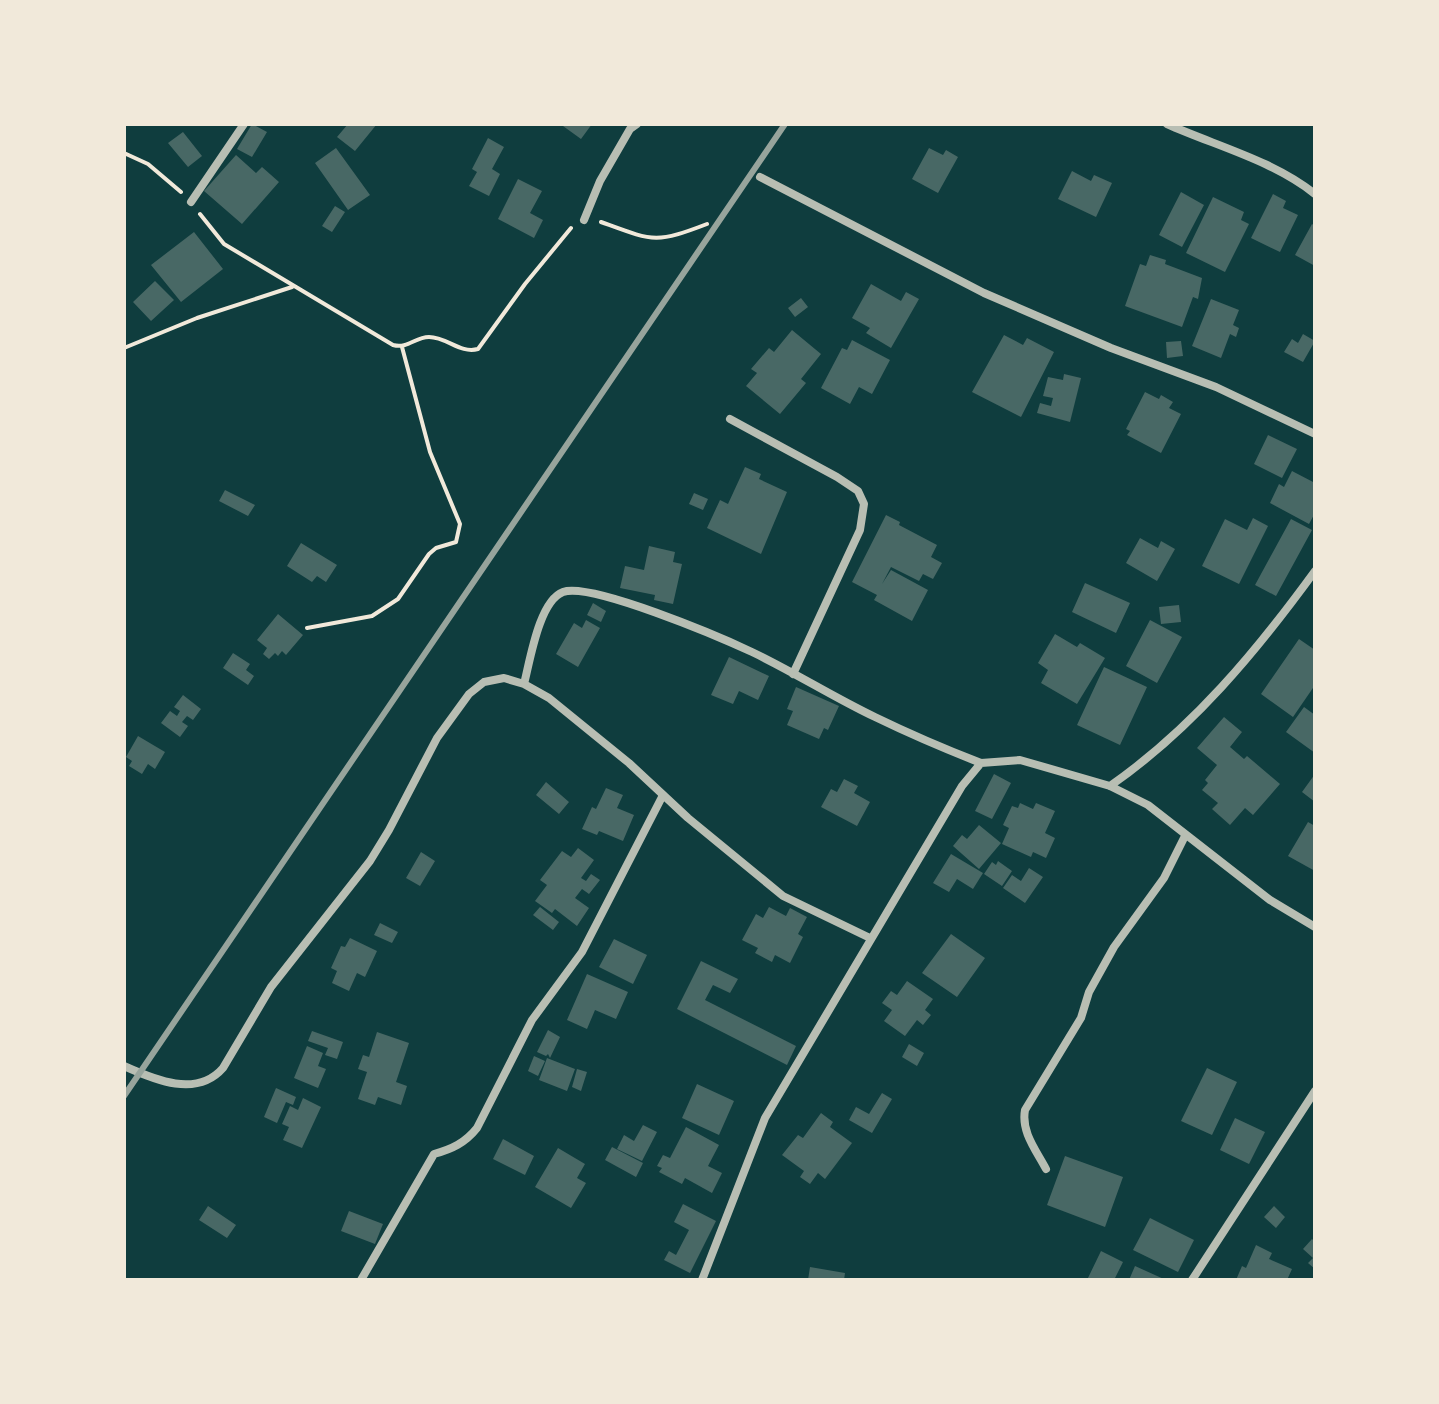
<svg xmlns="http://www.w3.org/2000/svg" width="1439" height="1404" font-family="'Asap Condensed',sans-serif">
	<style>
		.building { fill: #486865 }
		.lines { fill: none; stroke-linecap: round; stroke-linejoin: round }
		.path { stroke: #f1e9da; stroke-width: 4 }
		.minor { stroke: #b8beb3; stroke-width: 8 }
		.rail { stroke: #97a49c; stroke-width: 6 }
	</style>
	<rect width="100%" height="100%" fill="#0f3d3e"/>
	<path class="building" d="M252,124L267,132L252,157L237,149Z
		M348,124H377L355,151L337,137Z
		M565,124H592L581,139L563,126Z
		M183,132L202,156L188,167L168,143Z
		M488,138L504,147L492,169L500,174L489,196L469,186L477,172L472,169Z
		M336,148L370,195L348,210L315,163Z
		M929,148L943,155L946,150L958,157L938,193L912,179Z
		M236,155L256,173L262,167L279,182L242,224L204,191Z
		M1072,171L1091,181L1094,175L1112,183L1096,217L1058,199Z
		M518,179L542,191L530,213L543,220L534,238L498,219Z
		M1181,192L1204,205L1182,247L1159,235Z
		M1273,194L1286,201L1283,208L1298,215L1280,252L1251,238Z
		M1213,197L1244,212L1241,220L1249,224L1225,272L1186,253Z
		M335,206L345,212L332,232L322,226Z
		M1312,224L1315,226V266L1295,255Z
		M194,232L223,269L181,302L151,265Z
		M1150,255L1166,260L1165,264L1202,278L1198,299L1193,297L1182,327L1125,306L1140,264L1146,266Z
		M155,281L174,300L151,321L133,302Z
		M871,284L901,301L906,292L919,299L891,348L866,333L870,328L852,318Z
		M801,298L808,307L795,317L788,308Z
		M1211,299L1239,310L1233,325L1239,328L1236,337L1230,334L1221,358L1192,346Z
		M792,330L821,354L801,379L806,383L780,414L746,386L757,373L751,369L769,348L774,352Z
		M1303,334L1315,341L1303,362L1284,352L1292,339L1298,343Z
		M1004,335L1023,345L1027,338L1054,352L1021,417L972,392Z
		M852,340L890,360L872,394L859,387L850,404L821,388L842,348L847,350Z
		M1181,341L1183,356L1167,358L1166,342Z
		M1064,374L1081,378L1070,422L1037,413L1040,403L1051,406L1053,398L1043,396L1048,377L1063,380Z
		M1145,392L1159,399L1161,395L1173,402L1169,408L1181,414L1161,453L1127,435L1130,431L1126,429Z
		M1268,435L1297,449L1282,478L1254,464Z
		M745,467L761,474L759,479L787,492L761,554L707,528L720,500L728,504Z
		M1292,471L1315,483V513L1309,524L1270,503L1279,484L1284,487Z
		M225,490L255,505L248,516L219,501Z
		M694,493L708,499L703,510L689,504Z
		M886,515L900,522L899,525L937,545L931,557L942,563L933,579L923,574L919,581L891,567L882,584L891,570L928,590L912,621L874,600L877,595L852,582Z
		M1253,518L1268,526L1239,584L1202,566L1225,519L1247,530Z
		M1291,519L1312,530L1276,596L1255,585Z
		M1140,538L1158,548L1161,541L1175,549L1157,581L1126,563Z
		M301,543L337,565L326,582L317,576L312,582L287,566Z
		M649,546L675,552L673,562L682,564L673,604L654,600L655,595L620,588L625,566L644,570Z
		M1085,583L1130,603L1116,633L1072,612Z
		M593,603L606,611L601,622L587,615Z
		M1179,605L1181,622L1161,624L1159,607Z
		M278,614L303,635L286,655L282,651L278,656L275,653L269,659L263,654L267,648L257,640Z
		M586,620L600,628L578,667L556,654L574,623L582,628Z
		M1150,620L1182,637L1157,683L1126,666Z
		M1055,634L1077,647L1080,643L1105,658L1077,704L1041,683L1048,670L1038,663Z
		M1299,639L1315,650V685L1293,717L1261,694Z
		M233,653L250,664L246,670L254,676L248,685L223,668Z
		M729,657L769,676L758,700L739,691L733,704L711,695Z
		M1104,667L1147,687L1120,745L1077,725Z
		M796,687L839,706L828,730L824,728L819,739L787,725L793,711L787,709Z
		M183,695L201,709L193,720L187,716L182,722L188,726L180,737L161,723L170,711L177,716L180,711L174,707Z
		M1304,707L1315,715V753L1286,732Z
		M1224,717L1242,732L1230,747L1244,759L1247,756L1280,784L1253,815L1245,808L1230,825L1212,809L1218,803L1202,790L1208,783L1205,780L1217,765L1197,748Z
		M138,736L165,752L155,769L148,764L142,774L129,766L132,761L126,757Z
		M994,774L1011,783L992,819L975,811Z
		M1315,774V802L1302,792Z
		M844,779L858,786L854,793L870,802L857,826L821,807L831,789L837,792Z
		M546,782L569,802L559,814L536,795Z
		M606,788L623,795L617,808L634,815L623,841L599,831L597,835L582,829L592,807L596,809Z
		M1020,803L1033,809L1036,803L1055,811L1045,833L1055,838L1046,858L1033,852L1031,857L1002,844L1009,828L1003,825L1012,806L1018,808Z
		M1308,822L1315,826V871L1288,856Z
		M979,825L1001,843L979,869L953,846L962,835L967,839Z
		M578,848L594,860L581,878L586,881L591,874L600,880L589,894L582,889L575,898L589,908L577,926L555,909L552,913L535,901L547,885L540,880L562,851L571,857Z
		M421,852L435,861L420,886L406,878Z
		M951,854L983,873L973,889L957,879L949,892L933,883Z
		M998,861L1012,871L1002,886L984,874L992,862L996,865Z
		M1029,868L1043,877L1025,903L1003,888L1012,875L1021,881Z
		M540,907L559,922L553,930L533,915Z
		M769,907L786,916L790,908L807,917L798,934L803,937L790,963L775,955L772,962L755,953L758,948L742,940L756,914L763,918Z
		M380,923L398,932L392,943L374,935Z
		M951,934L985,958L957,997L922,973Z
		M350,938L377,951L365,977L357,973L349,991L332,983L337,971L331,968L341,946L345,947Z
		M614,939L647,955L633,984L599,967Z
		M701,961L738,979L730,993L713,985L705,1000L796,1046L787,1065L677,1009Z
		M587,974L628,992L616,1019L595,1010L587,1029L567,1020Z
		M907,981L933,999L925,1010L931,1015L923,1025L917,1020L905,1036L884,1021L892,1010L882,1003L891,991L897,995Z
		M548,1030L560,1037L550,1058L548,1054L546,1056L537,1052Z
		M312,1031L343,1042L337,1059L325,1055L328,1048L308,1041Z
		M377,1032L409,1043L396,1082L407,1086L401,1105L378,1097L375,1105L358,1099L367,1072L358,1069L363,1055L369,1057Z
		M909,1044L924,1053L917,1066L902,1057Z
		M307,1046L323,1053L318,1066L326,1069L318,1088L294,1078Z
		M534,1056L545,1061L538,1076L528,1071Z
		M547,1058L575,1069L567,1091L539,1080Z
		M1207,1068L1237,1082L1212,1135L1181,1121Z
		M577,1069L587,1072L581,1091L572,1087Z
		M697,1084L734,1101L719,1135L682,1118Z
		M276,1088L296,1097L293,1105L286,1102L277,1123L264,1117Z
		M882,1093L892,1099L872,1133L849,1120L856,1107L869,1114Z
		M303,1098L321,1107L302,1148L283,1140L289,1127L282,1124L290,1106L298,1110Z
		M821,1113L833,1122L830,1127L852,1143L825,1179L818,1173L810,1184L800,1177L804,1171L782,1155L798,1135L803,1138Z
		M1235,1118L1265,1132L1249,1164L1220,1150Z
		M643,1125L657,1132L642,1161L617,1149L624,1135L634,1141Z
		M686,1127L719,1145L708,1166L722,1173L712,1193L685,1178L682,1184L659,1172L662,1168L657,1166L663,1155L670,1158Z
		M503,1139L534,1156L525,1175L493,1159Z
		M612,1147L643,1163L636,1177L605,1160Z
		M558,1148L585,1164L577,1178L586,1183L571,1208L535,1187Z
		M1065,1156L1123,1177L1105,1227L1047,1205Z
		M683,1204L716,1221L690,1273L664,1260L669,1251L676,1255L689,1230L674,1222Z
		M208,1206L236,1225L227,1238L199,1220Z
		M1274,1206L1285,1217L1276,1228L1264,1217Z
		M349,1211L383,1224L375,1244L341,1231Z
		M1150,1218L1194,1240L1178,1272L1133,1250Z
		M1312,1239L1315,1242V1269L1308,1263L1313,1258L1303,1249Z
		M1256,1245L1272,1253L1269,1259L1292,1269L1287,1280H1236L1242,1266L1246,1268Z
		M1101,1251L1123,1262L1114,1280H1087Z
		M1135,1266L1166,1280H1129Z
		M810,1267L845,1273L844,1280H808Z"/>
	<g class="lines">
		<path class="path" d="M124,153L148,164L181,192
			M200,214L224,244L393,345C408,349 415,337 429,337C447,337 460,354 478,349L525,284L571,228
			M601,222C653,241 655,244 707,224
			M124,348L197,318L292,287
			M307,628L372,616L398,599L429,554L436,548L456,542L460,524L430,452L402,347"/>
		<path class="minor" d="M1167,124C1216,146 1272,160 1315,194
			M760,177L984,293L1111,348L1216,387L1315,434
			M191,202L244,124
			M584,220L600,181L630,129L637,124
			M730,419L837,477L858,491L864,504L860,530L793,674
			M524,684C530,661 539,601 563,592C591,582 720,637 752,652C794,672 833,697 875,717C910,734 945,749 981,763
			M1110,786C1192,729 1256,652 1315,571
			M124,1066C155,1080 197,1098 223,1068L271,987L370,861L389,830L437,738L469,694L484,682L504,678L524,684L549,698L629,763L688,818L783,896L870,938
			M1046,1169C1036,1150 1021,1132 1025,1110L1081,1018L1089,992L1114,947L1164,878L1185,836
			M361,1280L434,1154C452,1149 465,1143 477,1128L532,1020L582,952L663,795
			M702,1280L765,1118L962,786L981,763L1020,760L1110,786L1148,805L1270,900L1315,927
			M1192,1280L1315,1091"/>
		<path class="rail" d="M124,1096L785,124"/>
	</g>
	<rect width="1439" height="1404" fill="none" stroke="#f1e9da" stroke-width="252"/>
</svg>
